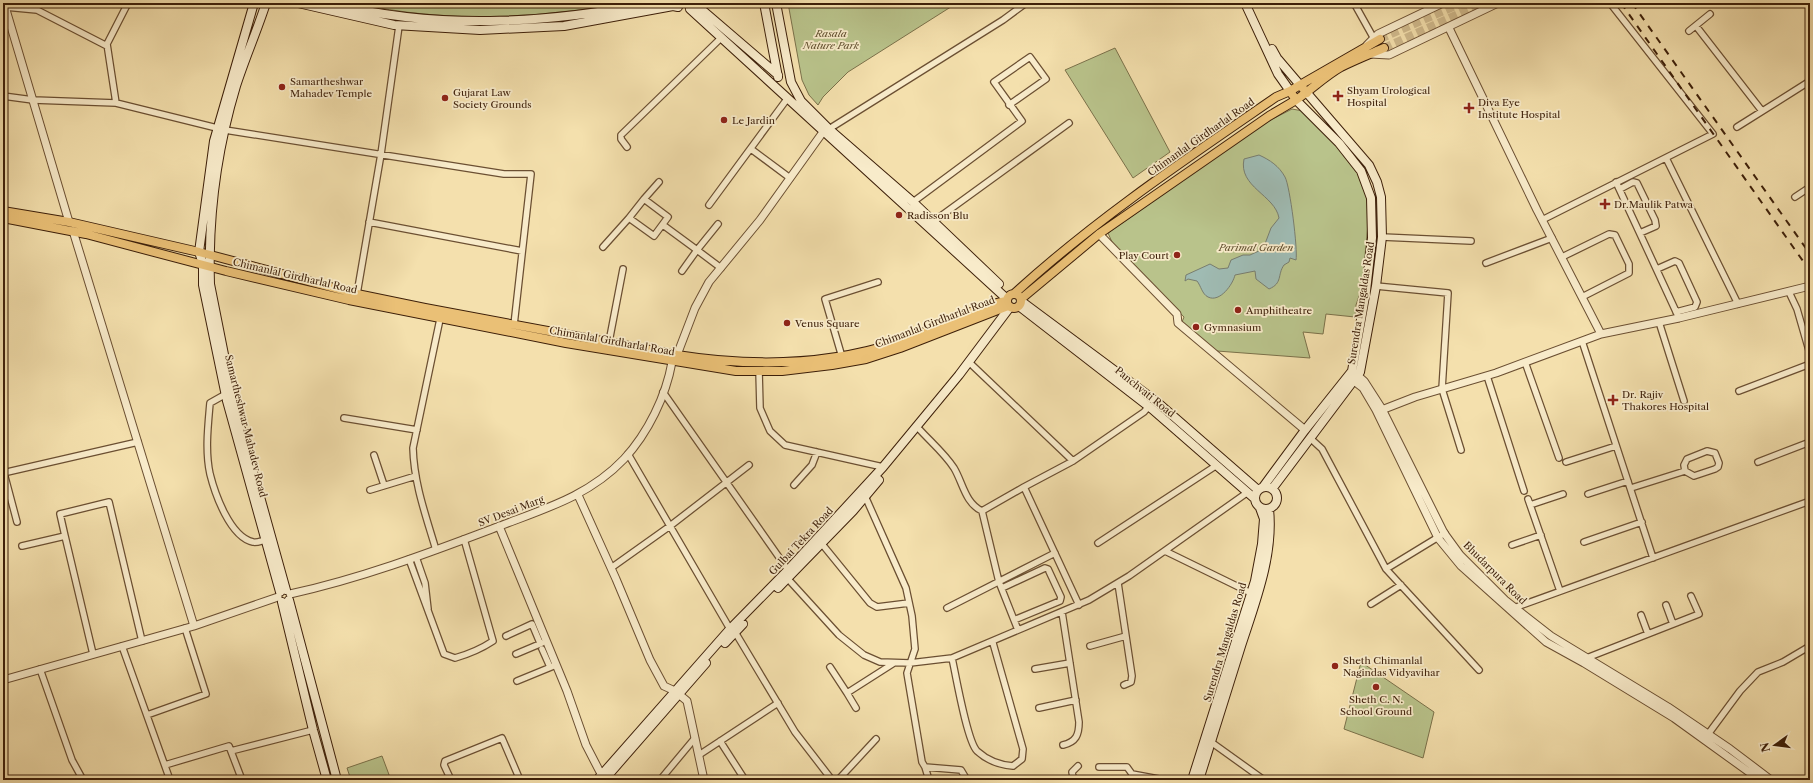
<svg xmlns="http://www.w3.org/2000/svg" width="1813" height="783" font-family="'Libre Caslon Text',serif">
	<style>
		.green { fill: #b9c38b; stroke: #7b714a }
		.water { fill: #9fbbb3; stroke: #787d6f }
		.lines { fill: none; stroke-linecap: round; stroke-linejoin: round }
		.primary-tunnel { stroke: #cfb98c; stroke-width: 8; stroke-dasharray: 8 4; stroke-linecap: butt }
		.minor-casing { stroke: #6b4f32; stroke-width: 8 }
		.tertiary-casing { stroke: #6b4f32; stroke-width: 9 }
		.secondary-casing { stroke: #3d1f09; stroke-width: 10 }
		.primary-casing { stroke: #3d1f09; stroke-width: 10 }
		.minor { stroke: #f8ebca; stroke-width: 5.5 }
		.tertiary { stroke: #f8ebca; stroke-width: 7 }
		.secondary { stroke: #f8ebca; stroke-width: 8 }
		.primary { stroke: #eac076; stroke-width: 8 }
		.rail { stroke: #3d1f09; stroke-width: 2; stroke-dasharray: 7 7; stroke-linecap: butt }
		.poi-dot { fill: #8f2418; stroke: #f8ebca; stroke-width: 1.5 }
		.labels { text-anchor: middle; dominant-baseline: central; stroke-width: 3.5; stroke-linejoin: round; paint-order: stroke }
		.park-label { font-size: 10px; font-style: italic; fill: #625030; stroke: #f8ebca }
		.poi-label { font-size: 10px; fill: #3d1f09; stroke: #f8ebca; text-anchor: start }
		.street-label { font-size: 10px; fill: #3d1f09; stroke: #f8ebca }
	</style>
	<rect width="100%" height="100%" fill="#f4e0ad"/>
	<filter id="stains"><feTurbulence type="fractalNoise" baseFrequency=".005" numOctaves="4"/><feColorMatrix values="0 0 0 0 .2 0 0 0 0 .09 0 0 0 0 .02 0 0 0 .5 -.17"/></filter>
	<radialGradient id="worn" r=".72"><stop offset=".6" stop-color="#630" stop-opacity="0"/><stop offset="1" stop-color="#630" stop-opacity=".3"/></radialGradient>
	<path class="green" d="M356,3H627C538,18 445,24 356,3Z
		M788,3H957L848,72L823,97L818,105L809,95L802,80Z
		M1115,48L1170,152L1133,178L1065,70Z
		M1292,109L1303,111L1354,163L1370,203L1362,287L1356,305L1355,317L1326,314L1323,334L1303,332L1310,358L1217,351L1207,344L1182,322L1184,317L1112,242L1108,233L1263,124Z
		M1361,662L1434,712L1423,758L1344,729Z
		M382,756L391,780H351L347,768Z"/>
	<path class="water" d="M1259,155C1270,160 1279,166 1285,177C1290,186 1298,250 1296,260L1290,258L1289,262L1284,265C1277,275 1283,283 1269,289L1256,279L1255,271L1235,275C1233,284 1220,303 1208,297C1202,294 1201,286 1197,281L1188,279L1185,281L1186,275L1210,264L1219,269L1228,268L1231,260L1243,255H1250L1263,249L1271,228L1279,218C1275,195 1238,187 1244,159Z"/>
	<g class="lines">
		<path class="primary-tunnel" d="M1380,39L1462,3
			M1384,48L1482,3"/>
		<g class="minor-casing">
			<path id="minor" d="M1354,3L1373,37
				M5,7L37,10L107,46
				M1696,26L1762,111
				M1689,31L1710,14
				M3,96L33,100L116,103L225,130L504,174H531L514,325
				M116,103L107,44L128,3
				M1737,127L1810,81
				M829,129L1003,20L1026,3
				M627,147L621,139V135L721,38
				M751,149L790,178
				M1666,158L1738,304
				M1616,182L1679,318
				M1620,189L1633,182L1637,183L1655,220L1656,226L1640,233
				M1795,197L1810,187
				M644,199L668,217L654,236L629,218Z
				M644,199L659,182
				M913,202L1022,121L994,82L1030,57L1046,79L1009,105
				M709,205L787,99
				M1542,220L1713,134L1610,3
				M934,221L1069,123
				M369,222L522,251
				M718,224L697,250L721,268
				M663,225L697,250L682,271
				M1382,237L1471,241
				M603,247L629,218
				M1562,257L1609,234L1615,235L1629,264V273L1582,297
				M1486,263L1552,238
				M1657,269L1675,261L1679,263L1697,302L1695,307L1676,312
				M1376,286L1448,293L1442,389L1461,450
				M1789,292L1797,309L1810,354
				M357,294L381,154L399,26
				M1659,322L1684,401
				M1582,341L1653,558
				M609,342L623,269
				M842,357L825,299L878,282
				M1525,362L1559,458
				M972,365L1073,461L1024,487
				M759,371L760,408L770,431L785,445L883,467
				M1487,376L1524,491
				M1739,391L1810,364
				M663,392L788,570
				M226,394L210,403C208,426 205,451 210,474C215,494 230,537 253,542C256,543 261,541 265,540
				M344,418L417,430
				M920,430C931,442 945,454 954,468C963,483 965,503 982,511
				M1310,438L1322,449L1386,569L1479,670
				M628,454L730,629
				M374,455L384,485
				M1073,461L1144,412L1149,406
				M1566,462L1616,446
				M1758,462L1810,442
				M3,473L138,442
				M4,473L17,522
				M794,485L812,465L817,452
				M1631,488L1685,471L1694,476L1715,469L1718,467L1719,463L1715,453L1707,451L1687,459L1684,465L1685,471
				M370,490L416,476
				M1588,494L1628,481
				M865,496L906,588L912,616L915,649L907,673L922,762L925,767L961,770L967,780
				M1528,499L1560,591
				M1530,505L1563,494
				M65,536L60,514L109,502L142,641
				M1584,542L1642,522
				M1098,543L1217,465
				M822,544L870,603L877,607L909,603
				M1512,545L1541,535
				M22,546L65,536L93,654
				M436,550C426,516 414,484 413,448L440,319
				M1165,551L1251,593
				M416,557L425,583L428,609
				M409,559L444,654L455,658C469,654 481,649 493,641L464,539
				M611,568L670,526L749,465
				M1386,569L1445,533
				M788,579L839,635L864,655L880,662L910,663L952,658L1089,600L1129,576L1248,492
				M1118,583L1132,676L1131,682L1124,685
				M1002,588L1045,568L1048,569L1061,597L1060,601L1014,620
				M1371,604L1401,585
				M1666,605L1673,624
				M947,608L1055,553
				M1511,609L1810,501
				M1062,612L1079,722C1079,735 1076,742 1063,745
				M1641,615L1648,634
				M1018,630L999,582L982,511L1024,487L1079,605
				M735,632L795,732L832,780
				M506,636L532,624L540,643
				M122,646L170,780
				M1090,646L1126,636
				M542,649L550,667
				M516,654L542,643
				M952,658C956,676 967,741 977,751C988,761 999,765 1013,766L1022,759L1023,749L993,643
				M1584,659L1699,614L1691,596
				M830,667L847,693
				M40,669L72,760L83,780
				M1035,669L1070,663
				M517,681L556,665
				M856,708L847,693L894,663
				M1039,708L1076,700
				M147,715L206,694L185,628
				M1706,737L1740,691L1758,672L1783,662L1810,646
				M720,741L745,780
				M1211,742L1264,780
				M231,751L313,730
				M699,755L778,703
				M165,765L229,746L242,780
				M925,767L929,780
				M1099,767H1127L1132,774L1164,780
				M451,780L444,765L445,761L502,738L520,780
				M660,780L695,738
				M838,780L876,739
				M1077,780L1073,777L1072,772L1078,766"/>
		</g>
		<g class="tertiary-casing">
			<path id="tertiary" d="M4,3L69,222
				M1449,28L1537,210L1601,334
				M1367,45L1378,34L1443,3
				M1370,54L1389,55L1498,3
				M73,231L194,626
				M1099,234L1177,314L1178,323L1305,430
				M677,355L695,308L709,282L760,220L823,132
				M1354,372L1364,381L1382,409L1444,533L1460,555L1505,600L1551,636L1668,707L1730,749L1771,780
				M1350,378L1363,388L1376,410L1438,538L1461,566L1546,642L1584,663L1674,718L1760,780
				M1379,411L1415,397L1496,373L1601,334L1679,318L1810,286
				M578,495L616,579L650,660L664,686L675,691L687,701L704,780
				M499,526L567,691L586,745L601,774
				M290,594C359,579 426,554 492,529C540,510 587,498 624,459C648,433 666,396 672,362
				M3,680L194,626L278,597"/>
		</g>
		<g class="secondary-casing">
			<path id="secondary" d="M254,3L214,141L199,252L203,264V285L227,401L280,592
				M266,3C257,31 245,58 236,86C217,149 208,218 210,284L233,400L286,590
				M298,3L394,25L480,30L564,26L673,6L678,7
				M329,3C437,30 543,24 651,3
				M694,3L778,75
				M764,3L778,77
				M776,3L791,82L801,101L829,129L913,202L999,284
				M1245,3L1278,74L1290,91
				M690,9L1007,299
				M1272,49L1277,58L1300,85
				M1021,301L1157,402L1258,490
				M1019,306L1152,409L1254,498
				M1255 498a11 11 0 1 1 22 0a11 11 0 1 1-22 0Z
				M1263,487L1305,430L1352,371L1366,291L1372,238L1371,198L1361,171L1339,143L1296,100
				M1272,489L1360,372L1376,286L1382,237L1381,197L1377,182L1369,165L1307,93
				M778,588L853,511L879,480
				M289,600L337,780
				M282,602L313,730L327,780
				M725,643L743,624
				M597,780L730,629L788,570L883,467L959,375L1010,307
				M604,780L706,663
				M1192,780L1255,581L1262,544L1264,519L1260,508
				M1199,780C1213,735 1227,691 1241,646C1255,603 1274,555 1269,509"/>
		</g>
		<g class="primary-casing">
			<path id="primary" d="M1300,85L1380,39
				M1307,93L1300,85L1290,91L1296,100C1311,90 1325,76 1341,67C1355,60 1370,54 1384,48
				M3,211L69,222L199,252L357,294L425,308L677,355C752,367 826,366 899,342C935,330 969,309 1006,301
				M3,218L86,234L226,271L349,300L566,343L736,371H782L832,365L866,359L900,348L1008,306
				M1015,293C1096,219 1186,159 1276,97L1290,91
				M1007 301a7 7 0 1 1 14 0a7 7 0 1 1-14 0Z
				M1021,299L1099,234L1269,116L1296,100"/>
		</g>
		<use href="#minor" class="minor"/>
		<use href="#tertiary" class="tertiary"/>
		<use href="#secondary" class="secondary"/>
		<use href="#primary" class="primary"/>
		<path class="rail" d="M1621,3L1810,271
			M1632,3L1810,254"/>
	</g>
	<g class="poi-dot">
		<circle cx="282" cy="87" r="4"/>
		<path d="M1336 90h4v4h4v4h-4v4h-4v-4h-4v-4h4z"/>
		<circle cx="445" cy="98" r="4"/>
		<path d="M1467 102h4v4h4v4h-4v4h-4v-4h-4v-4h4z"/>
		<circle cx="724" cy="120" r="4"/>
		<path d="M1603 198h4v4h4v4h-4v4h-4v-4h-4v-4h4z"/>
		<circle cx="899" cy="215" r="4"/>
		<circle cx="1177" cy="255" r="4"/>
		<circle cx="1238" cy="310" r="4"/>
		<circle cx="787" cy="323" r="4"/>
		<circle cx="1196" cy="327" r="4"/>
		<path d="M1611 394h4v4h4v4h-4v4h-4v-4h-4v-4h4z"/>
		<circle cx="1335" cy="666" r="4"/>
		<circle cx="1376" cy="687" r="4"/>
	</g>
	<g class="labels">
		<g class="park-label">
			<text x="831" y="33">Rasala<tspan x="831" dy="12">Nature Park</tspan></text>
			<text x="1256" y="247">Parimal Garden</text>
		</g>
		<g class="poi-label">
			<text x="290" y="81">Samartheshwar<tspan x="290" dy="12">Mahadev Temple</tspan></text>
			<text x="1347" y="90">Shyam Urological<tspan x="1347" dy="12">Hospital</tspan></text>
			<text x="453" y="92">Gujarat Law<tspan x="453" dy="12">Society Grounds</tspan></text>
			<text x="1478" y="102">Diva Eye<tspan x="1478" dy="12">Institute Hospital</tspan></text>
			<text x="732" y="120">Le Jardin</text>
			<text x="1614" y="204">Dr.Maulik Patwa</text>
			<text x="907" y="215">Radisson Blu</text>
			<text x="1169" y="255" text-anchor="end">Play Court</text>
			<text x="1246" y="310">Amphitheatre</text>
			<text x="795" y="323">Venus Square</text>
			<text x="1204" y="327">Gymnasium</text>
			<text x="1622" y="394">Dr. Rajiv<tspan x="1622" dy="12">Thakores Hospital</tspan></text>
			<text x="1343" y="660">Sheth Chimanlal<tspan x="1343" dy="12">Nagindas Vidyavihar</tspan></text>
			<text x="1376" y="699" text-anchor="middle">Sheth C. N.<tspan x="1376" dy="12">School Ground</tspan></text>
		</g>
		<g class="street-label">
			<text transform="translate(1201 137) rotate(-35)">Chimanlal Girdharlal Road</text>
			<text transform="translate(295 276) rotate(13)">Chimanlal Girdharlal Road</text>
			<text transform="translate(1361 303) rotate(-81)">Surendra Mangaldas Road</text>
			<text transform="translate(935 322) rotate(-21)">Chimanlal Girdharlal Road</text>
			<text transform="translate(612 341) rotate(10)">Chimanlal Girdharlal Road</text>
			<text transform="translate(1145 392) rotate(39)">Panchvati Road</text>
			<text transform="translate(246 426) rotate(76)">Samartheshwar Mahadev Road</text>
			<text transform="translate(511 511) rotate(-21)">SV Desai Marg</text>
			<text transform="translate(801 541) rotate(-47)">Gulbai Tekra Road</text>
			<text transform="translate(1495 573) rotate(45)">Bhudarpura Road</text>
			<text transform="translate(1225 642) rotate(-73)">Surendra Mangaldas Road</text>
		</g>
	</g>
	<rect width="1813" height="783" fill="none" stroke="#f4e0ad" stroke-width="16"/>
	<rect x="4" y="4" width="1805" height="775" fill="none" stroke="#3d1f09" stroke-width="2"/>
	<rect x="8" y="8" width="1797" height="767" fill="none" stroke="#3d1f09"/>
	<g transform="translate(1775 745) rotate(256)" stroke="#f8ebca" stroke-width="3" paint-order="stroke">
	<path d="M0-3L7 15L0 10L-7 15Z" fill="#3d1f09"/>
	<text y="-6" font-size="11" font-weight="bold" text-anchor="middle" fill="#3d1f09">N</text>
	</g>
	<rect width="100%" height="100%" filter="url(#stains)"/>
	<rect width="100%" height="100%" fill="url(#worn)"/>
</svg>
